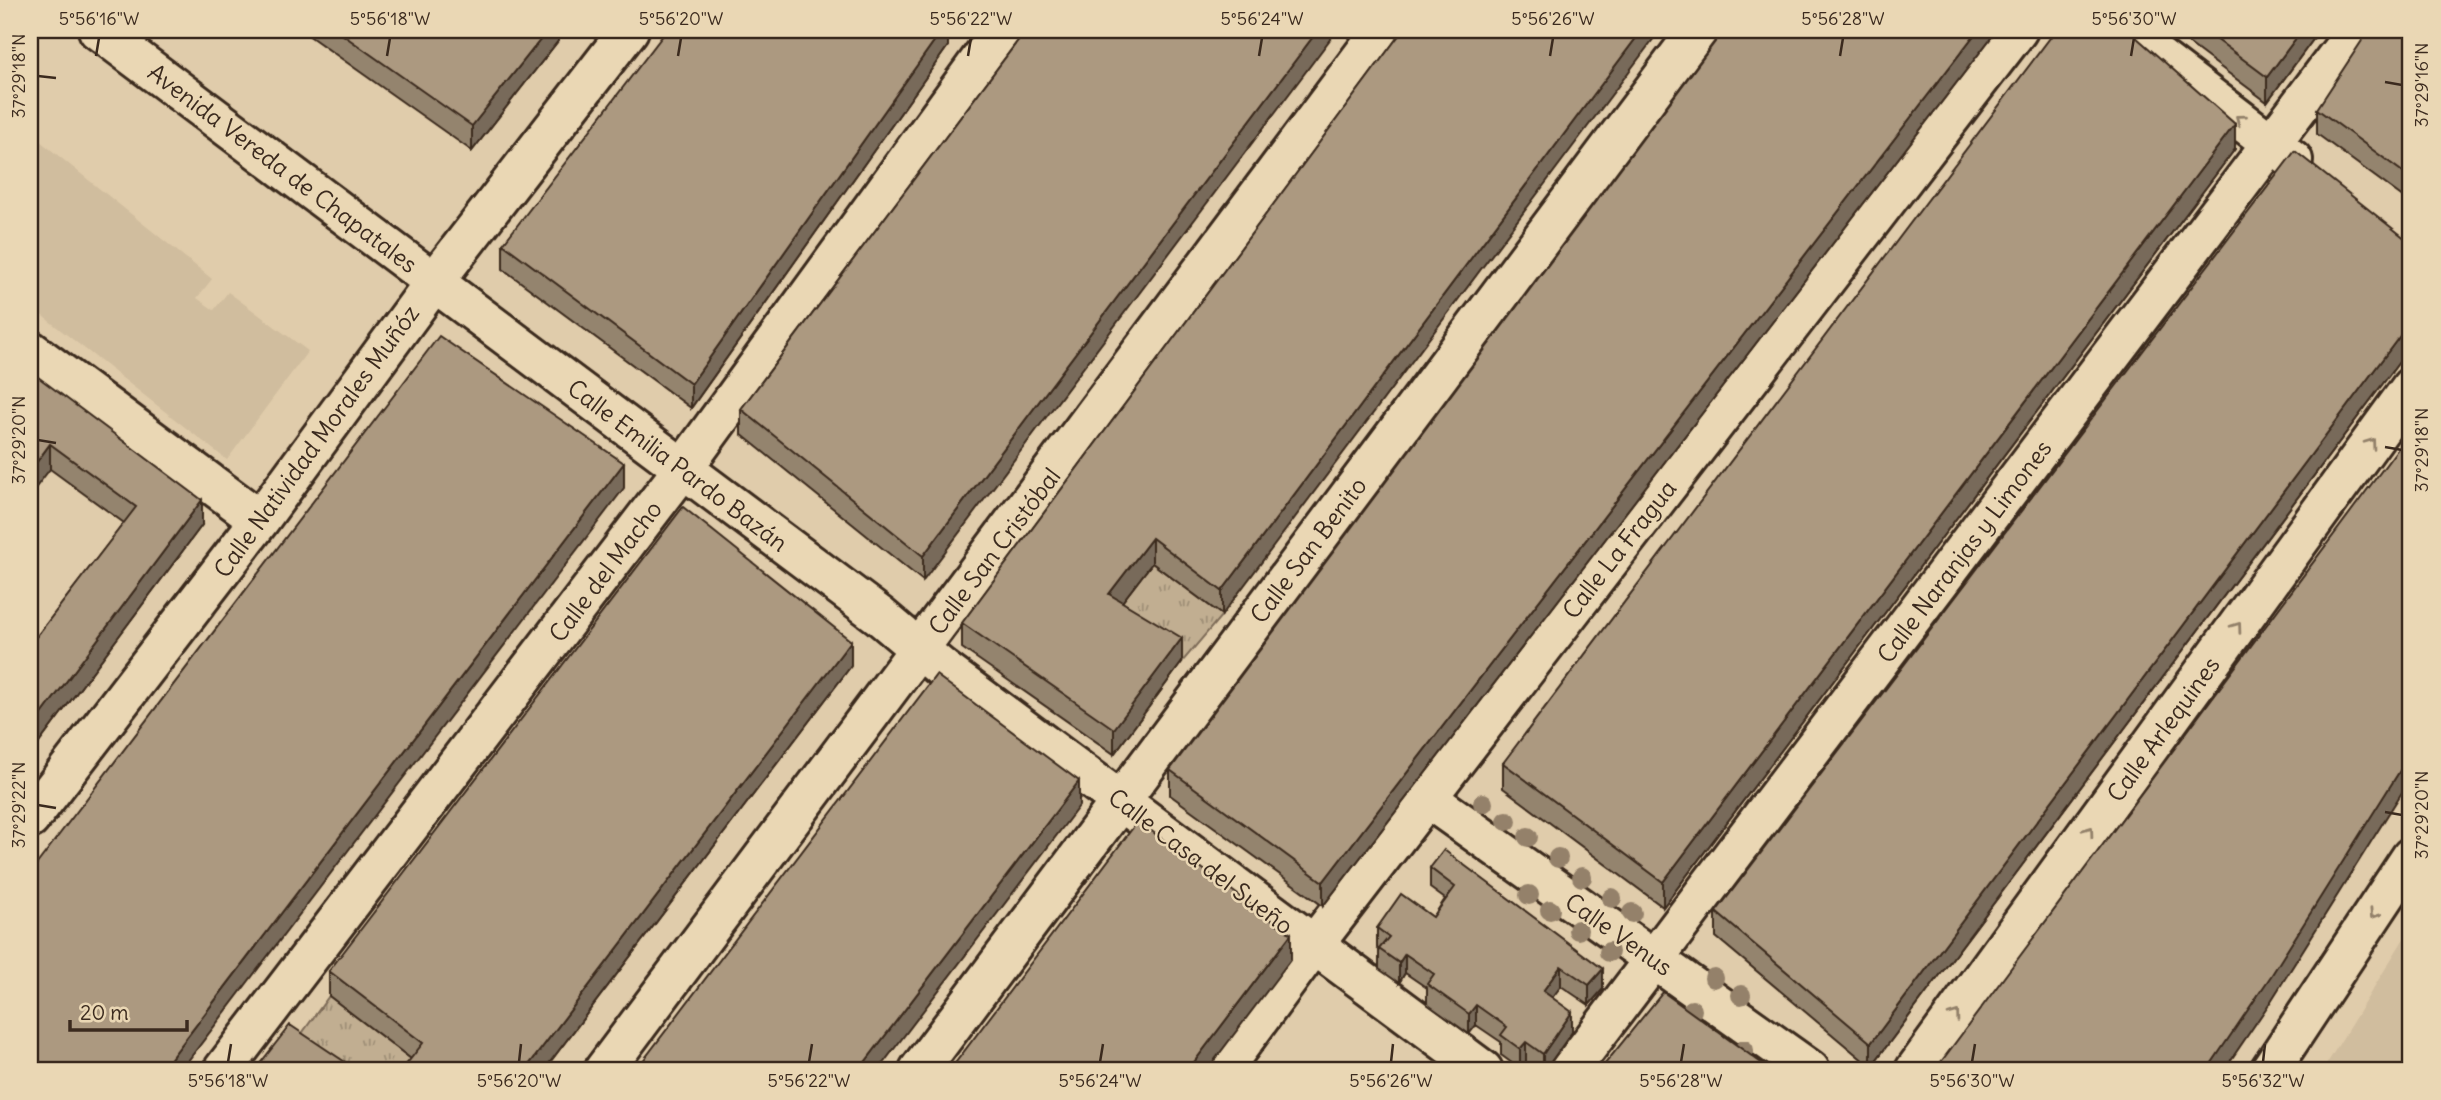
<svg xmlns="http://www.w3.org/2000/svg" width="2441" height="1100" font-family="Delius,sans-serif">
	<style>
		.built { fill: #d0bd9e }
		.grass { fill: url(#grass-tufts); stroke: #7e6c58; stroke-width: 2 }
		.lines { fill: none; stroke-linecap: round; stroke-linejoin: round }
		.minor-casing { stroke: #3b2a1e; stroke-width: 44 }
		.minor { stroke: #ead7b4; stroke-width: 38 }
		.tree { fill: #94816a }
		.wall { fill: #94846e; stroke: #3b2a1e; stroke-width: 2 }
		.shaded-wall { fill: #786b5a; stroke: #3b2a1e; stroke-width: 2 }
		.building { fill: #ac9980; stroke: #3b2a1e; stroke-width: 2 }
		.oneway { stroke: #928069 }
		.ticks { fill: none; stroke: #3b2a1e; stroke-width: 2.5 }
		.labels { text-anchor: middle; dominant-baseline: central; stroke-width: 5; stroke-linejoin: round; paint-order: stroke }
		.street-label { font-size: 24px; fill: #3b2a1e; stroke: #ead7b4 }
		.neatline { fill: none; stroke: #3b2a1e; stroke-width: 2.5 }
		.ticks-label { font-size: 18px; text-anchor: middle; fill: #3b2a1e }
	</style>
	<defs>
		<pattern id="grass-tufts" width="24" height="20" patternUnits="userSpaceOnUse" patternTransform="scale(1.75)"><rect width="24" height="20" fill="#c1ae91"/><path d="M3 7l-1-3M5 7V3M7 7l1-3M15 17l-1-3M17 17v-4M19 17l1-3" fill="none" stroke="#9e8e76"/></pattern>
	</defs>
	<rect width="100%" height="100%" fill="#e0ccab"/>
	<filter id="ink" filterUnits="userSpaceOnUse"><feTurbulence type="fractalNoise" baseFrequency=".0143" numOctaves="2"/><feDisplacementMap in="SourceGraphic" scale="14" xChannelSelector="R" yChannelSelector="G"/><feConvolveMatrix kernelMatrix="1 2 1 2 8 2 1 2 1" color-interpolation-filters="sRGB"/></filter>
	<g filter="url(#ink)">
		<path class="built" d="M30,133L212,279L197,298L214,310L228,292L308,351L227,460L30,306Z
			M2411,927V1070H2323Z"/>
		<path class="grass" d="M1152,563L1222,615L1182,662L1109,619Z
			M329,996L423,1068L320,1070L290,1050Z"/>
		<g class="lines">
			<g class="minor-casing">
				<path id="minor" d="M98,30L880,616L944,670L1483,1070
					M2123,30L2293,160
					M30,350L260,520
					M1427,798L1810,1070
					M30,819L260,520L435,281L629,30
					M223,1070L682,470L1002,30
					M604,1070L1382,30
					M919,1070L1698,30
					M1222,1070L1313,946L2018,30
					M1570,1070L2357,30
					M1915,1070L2411,387
					M2270,1070L2411,857"/>
			</g>
			<use href="#minor" class="minor"/>
		</g>
		<g class="tree">
			<circle cx="1483" cy="803" r="10"/>
			<circle cx="1507" cy="821" r="10"/>
			<circle cx="1528" cy="837" r="10"/>
			<circle cx="1558" cy="858" r="10"/>
			<circle cx="1582" cy="877" r="10"/>
			<circle cx="1529" cy="895" r="10"/>
			<circle cx="1612" cy="898" r="10"/>
			<circle cx="1550" cy="910" r="10"/>
			<circle cx="1632" cy="913" r="10"/>
			<circle cx="1578" cy="930" r="10"/>
			<circle cx="1609" cy="952" r="10"/>
			<circle cx="1714" cy="978" r="10"/>
			<circle cx="1741" cy="995" r="10"/>
			<circle cx="1692" cy="1010" r="10"/>
			<circle cx="1744" cy="1050" r="10"/>
		</g>
		<path class="wall" d="M301,30H558V41L472,151Z
			M948,30V46L691,408L503,269V244Z
			M1026,30L923,581L741,434V409Z
			M1403,30L1222,615L1152,563L1122,602L1182,662L1114,754L962,648V623Z
			M1724,30H1997L1323,906L1170,795V770Z
			M2171,30H2320L2267,102Z
			M2411,30V203L2317,134V109Z
			M2235,149L1663,907L1503,788V763Z
			M2411,243V346L1871,1067L1716,937V912Z
			M30,372L202,525L30,755V645L124,523L50,469Z
			M851,666L544,1070H402L411,1059L329,996V971Z
			M1430,868L1603,989L1589,1005L1561,986L1552,997L1572,1032L1545,1070H1537L1526,1062L1520,1069L1501,1055V1042L1476,1025L1469,1034L1427,1004V988L1405,973L1399,983L1379,969V950L1377,948V928L1433,917L1445,899L1430,888Z"/>
		<path class="shaded-wall" d="M548,30H558V41L472,151V126Z
			M942,30H948V46L691,408V384Z
			M1318,30H1337L923,581V556Z
			M1642,30H1660L1222,615V591Z
			M1978,30H1997L1323,906V882Z
			M2302,30H2320L2267,102V77Z
			M2235,124V149L1663,907V882Z
			M2411,321V346L1871,1067V1043Z
			M50,444V469L30,495V471Z
			M624,463V488L181,1070H162Z
			M202,500V525L30,755V730Z
			M1152,538V563L1109,619V594Z
			M1182,638V662L1114,754V729Z
			M851,641V666L544,1070H525Z
			M2411,753V778L2271,1001L2224,1070H2207Z
			M1079,781V806L878,1070H859Z
			M1291,934V959L1207,1070H1188Z
			M1405,954V973L1399,983V963Z
			M1561,966V986L1543,1010V991Z
			M1603,969V989L1589,1005V985Z
			M1476,1005V1025L1469,1034V1014Z
			M1572,1012V1032L1545,1070H1543V1054Z
			M1526,1042V1062L1520,1069V1049Z"/>
		<path class="building" d="M336,30H548L472,126Z
			M667,30H942L691,384L503,244Z
			M1026,30H1318L923,556L741,409Z
			M1403,30H1642L1222,591L1152,538L1109,594L1182,638L1114,729L962,623Z
			M1724,30H1978L1323,882L1170,770Z
			M2056,30H2128L2235,124L1663,882L1503,763Z
			M2204,30H2302L2267,77Z
			M2369,30H2411V178L2317,109Z
			M2295,151L2411,243V321L1871,1043L1716,912Z
			M439,336L624,463L162,1070H30V873Z
			M30,371L202,500L30,730V645L136,507L50,444L30,471Z
			M2411,431V753L2271,976L2207,1070H1935Z
			M683,507L851,641L525,1070H402L423,1043L329,971Z
			M936,675L1079,781L859,1070H636Z
			M1138,821L1291,934L1188,1070H950Z
			M1444,850L1603,969L1589,985L1561,966L1543,991L1572,1012L1543,1054L1526,1042L1520,1049L1501,1035L1507,1027L1476,1005L1469,1014L1427,984L1434,974L1405,954L1399,963L1379,949L1389,937L1377,928L1401,894L1433,917L1455,887L1430,868Z
			M1663,992L1771,1070H1600Z
			M290,1025L357,1070H255Z"/>
		<defs><path id="oneway-chevron" d="M-2-3.5L2.5 0L-2 3.5" fill="none" stroke-width="1.6" stroke-linecap="round" stroke-linejoin="round" transform="scale(1.75)"/></defs>
		<g class="oneway">
			<use href="#oneway-chevron" transform="translate(2240 119) rotate(-143)"/>
			<use href="#oneway-chevron" transform="translate(2371 443) rotate(-54)"/>
			<use href="#oneway-chevron" transform="translate(2237 627) rotate(-54)"/>
			<use href="#oneway-chevron" transform="translate(2089 831) rotate(-54)"/>
			<use href="#oneway-chevron" transform="translate(2374 914) rotate(124)"/>
			<use href="#oneway-chevron" transform="translate(1955 1015) rotate(-54)"/>
		</g>
	</g>
	<path class="ticks" d="M96,56L99,38M387,56L390,38M678,56L681,38M968,56L971,38M1259,56L1262,38M1550,56L1553,38M1840,56L1843,38M2131,56L2134,38M38,76L56,78M2385,82L2402,85M38,440L56,443M2385,447L2402,450M38,805L56,808M2385,812L2402,815M228,1062L231,1044M519,1062L521,1044M809,1062L812,1044M1100,1062L1103,1044M1391,1062L1393,1044M1681,1062L1684,1044M1972,1062L1975,1044M2263,1062L2265,1044"/>
	<g class="labels">
		<g class="street-label">
			<text transform="translate(283 168) rotate(37)">Avenida Vereda de Chapatales</text>
			<text transform="translate(316 441) rotate(-54)">Calle Natividad Morales Muñóz</text>
			<text transform="translate(678 465) rotate(37)">Calle Emilia Pardo Bazán</text>
			<text transform="translate(1619 549) rotate(-52)">Calle La Fragua</text>
			<text transform="translate(1308 550) rotate(-53)">Calle San Benito</text>
			<text transform="translate(994 551) rotate(-53)">Calle San Cristóbal</text>
			<text transform="translate(1964 551) rotate(-53)">Calle Naranjas y Limones</text>
			<text transform="translate(605 571) rotate(-53)">Calle del Macho</text>
			<text transform="translate(2163 729) rotate(-54)">Calle Arlequines</text>
			<text transform="translate(1201 861) rotate(37)">Calle Casa del Sueño</text>
			<text transform="translate(1619 934) rotate(35)">Calle Venus</text>
		</g>
	</g>
	<rect width="2441" height="1100" fill="none" stroke="#ead7b4" stroke-width="77"/>
	<path d="M70 1020v10h117v-10" fill="none" stroke="#3b2a1e" stroke-width="3.5"/>
	<text x="80" y="1020" font-size="21" fill="#3b2a1e" stroke="#ead7b4" stroke-width="5" paint-order="stroke">20 m</text>
	<rect x="38" y="38" width="2364" height="1024" class="neatline"/>
	<g class="ticks-label">
		<text x="99" y="25">5°56'16"W</text>
		<text x="390" y="25">5°56'18"W</text>
		<text x="681" y="25">5°56'20"W</text>
		<text x="971" y="25">5°56'22"W</text>
		<text x="1262" y="25">5°56'24"W</text>
		<text x="1553" y="25">5°56'26"W</text>
		<text x="1843" y="25">5°56'28"W</text>
		<text x="2134" y="25">5°56'30"W</text>
		<text transform="translate(19 76) rotate(-90)" y="6">37°29'18"N</text>
		<text transform="translate(2422 85) rotate(-90)" y="6">37°29'16"N</text>
		<text transform="translate(19 440) rotate(-90)" y="6">37°29'20"N</text>
		<text transform="translate(2422 450) rotate(-90)" y="6">37°29'18"N</text>
		<text transform="translate(19 805) rotate(-90)" y="6">37°29'22"N</text>
		<text transform="translate(2422 815) rotate(-90)" y="6">37°29'20"N</text>
		<text x="228" y="1087">5°56'18"W</text>
		<text x="519" y="1087">5°56'20"W</text>
		<text x="809" y="1087">5°56'22"W</text>
		<text x="1100" y="1087">5°56'24"W</text>
		<text x="1391" y="1087">5°56'26"W</text>
		<text x="1681" y="1087">5°56'28"W</text>
		<text x="1972" y="1087">5°56'30"W</text>
		<text x="2263" y="1087">5°56'32"W</text>
	</g>
</svg>
